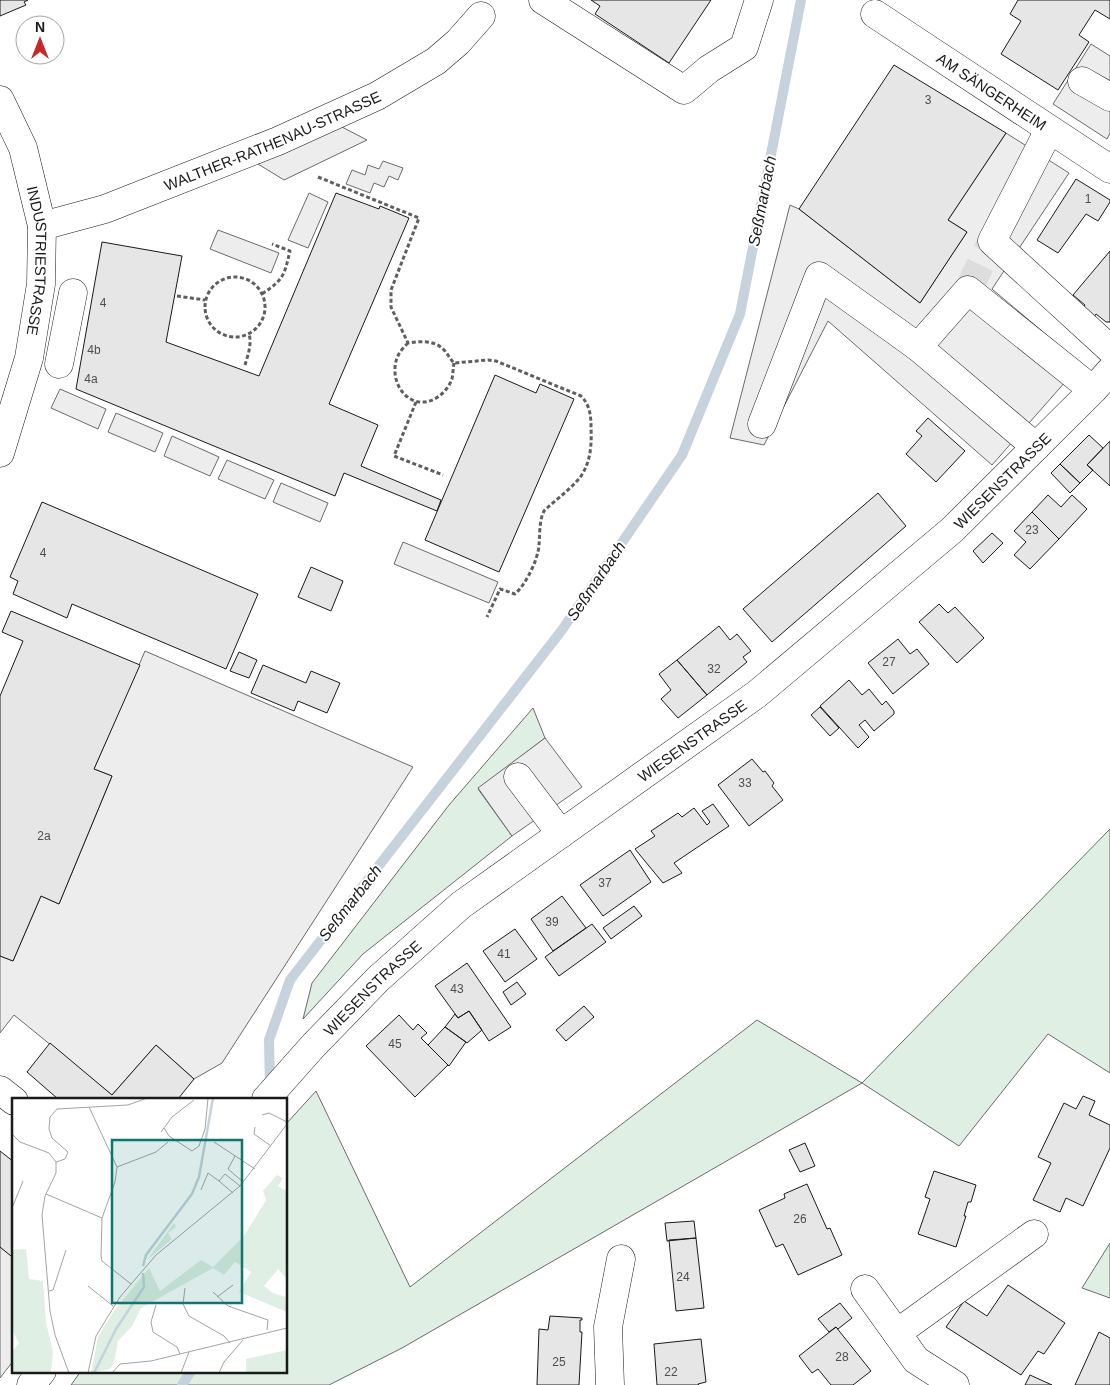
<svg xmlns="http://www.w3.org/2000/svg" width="1110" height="1385" font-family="Helvetica,sans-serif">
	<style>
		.green { fill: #e0efe3; stroke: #6a6a6a }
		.parking { fill: #ededed; stroke: #6a6a6a }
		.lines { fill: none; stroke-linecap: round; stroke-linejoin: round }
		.stream { stroke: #c6d2dc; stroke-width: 10 }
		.building { fill: #e6e6e6; stroke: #1a1a1a }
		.minor-tunnel { stroke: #ddd; stroke-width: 28; stroke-dasharray: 28 14; stroke-linecap: butt }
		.minor-casing { stroke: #1a1a1a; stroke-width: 29 }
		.major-casing { stroke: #1a1a1a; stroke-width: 29 }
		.path { stroke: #5f5f5f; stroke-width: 3; stroke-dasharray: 4 2.5; stroke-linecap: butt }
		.minor { stroke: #fff; stroke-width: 28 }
		.major { stroke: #fff; stroke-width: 28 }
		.labels { text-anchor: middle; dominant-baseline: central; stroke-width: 4; stroke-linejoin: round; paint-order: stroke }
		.number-label { font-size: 12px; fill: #4d4d4d }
		.street-label { font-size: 15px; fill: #1a1a1a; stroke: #fff }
		.water-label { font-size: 16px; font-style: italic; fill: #1a1a1a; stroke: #fff }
		.inset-river { fill: none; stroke: #c6d2dc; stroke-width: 2.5 }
		.inset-road { fill: none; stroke: #a3a3a3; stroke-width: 1 }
		.view { fill: #0f766e; fill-opacity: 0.15; stroke: #0f766e; stroke-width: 2.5 }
		.inset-edge { fill: none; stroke: #1a1a1a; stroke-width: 2.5 }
	</style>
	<rect width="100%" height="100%" fill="#fff"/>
	<path class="green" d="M533,708L545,738L478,789L512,836L363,954L303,1019L312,983L449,805Z
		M1110,829V1073L1048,1034L959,1146L862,1083L402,1348L329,1385H71L81,1371H286V1124L316,1091L410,1287L757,1020L862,1083Z
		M1110,1243V1298L1082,1288Z"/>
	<path class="parking" d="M1091,44L1110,56V133L1107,139L1053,104Z
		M340,126L367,140L284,180L258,164Z
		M1006,133L1069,173L992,289L1081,364L992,465L828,321L764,445L730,438L790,205L799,209L920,303L967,232L948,220Z
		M383,161L403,168L398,180L389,176L384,187L374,183L370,193L346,184L352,170L365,175L368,165L379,169Z
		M309,193L328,202L308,248L288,240Z
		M218,230L279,253L271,273L210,249Z
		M60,389L106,409L98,429L51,408Z
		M116,413L163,433L155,452L108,432Z
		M172,436L219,457L210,476L164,456Z
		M227,460L274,480L265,499L218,479Z
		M281,483L328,503L320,522L273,502Z
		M403,542L498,582L489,603L394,564Z
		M145,651L413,767L222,1063L194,1079L156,1045L112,1095L14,1015L0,1033V956L13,961L41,896L59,904L112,776L94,769Z
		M545,738L582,787L512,836L478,788Z
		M0,1247L14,1258V1360L0,1378Z"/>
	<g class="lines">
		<path class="stream" d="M270,1088L269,1040L290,980L562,630L682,455L740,314L801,0
			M182,1385L191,1371"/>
	</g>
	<path class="building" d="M0,0H28L24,2L26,5L0,16Z
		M591,0H711L669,63L595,14L600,6Z
		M1018,0H1110V19L1095,10L1079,35L1089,42L1058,90L1001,54L1021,21L1010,14Z
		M894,65L1006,133L948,220L967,232L920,303L799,209Z
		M1076,179L1110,200V202L1098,221L1086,214L1058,253L1037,240Z
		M336,193L379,209L380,206L409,218L329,404L378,425L361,466L441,500L437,511L344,473L335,496L76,389L102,242L182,256L166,342L259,376Z
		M1110,251V322H1106L1096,314L1094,317L1083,308L1085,305L1073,295Z
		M495,375L536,393L540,384L574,399L499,572L425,540Z
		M928,418L965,451L936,482L906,454L922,436L916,431Z
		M1089,435L1103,448L1087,465L1093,470L1080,483L1060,464Z
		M1110,441V486L1087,465Z
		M1060,464L1080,483L1070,493L1051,473Z
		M878,493L906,526L772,642L743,609Z
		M1048,495L1061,507L1072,495L1087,509L1059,539L1032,512Z
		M42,502L258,594L226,669L72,604L67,618L13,594L18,581L10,577Z
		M1032,512L1059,539L1030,569L1014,555L1026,542L1014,531Z
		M992,533L1003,543L983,563L973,551Z
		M311,567L343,581L331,611L298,597Z
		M939,604L948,613L955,607L984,638L957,663L919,622Z
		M11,611L140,665L94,769L112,776L59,904L41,896L13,961L0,956V696L23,641L2,632Z
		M719,626L730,640L737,634L751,651L743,657L747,662L707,695L677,660Z
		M898,639L910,654L917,649L929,664L893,694L868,663Z
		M239,652L257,660L249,678L230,671Z
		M677,660L707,695L678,718L661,699L671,690L659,674Z
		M263,665L306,683L311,671L340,683L327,713L298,701L294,711L251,693Z
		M849,680L862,695L869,689L882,705L886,701L894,711V714L874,731L865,720L859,725L869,737L858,748L820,706Z
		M820,707L839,728L830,736L811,715Z
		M752,759L763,772L765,771L774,783L772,786L783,800L749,826L718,785Z
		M713,804L729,826L674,863L682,873L663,883L635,849L655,836L651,831L678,813L682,817L694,808L707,825L710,822L702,811Z
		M630,850L651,882L603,916L580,885Z
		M562,896L586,928L553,951L531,919Z
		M634,906L642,916L611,939L603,928Z
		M592,924L606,942L559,976L545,957Z
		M515,929L537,959L505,982L483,951Z
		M467,963L511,1027L489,1041L469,1011L458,1018L435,986Z
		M517,982L526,994L511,1005L503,992Z
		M584,1006L594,1017L566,1041L556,1030Z
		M469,1011L482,1030L467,1043L445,1027L455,1014L458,1018Z
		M399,1015L413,1030L418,1024L427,1033L421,1038L448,1065L415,1097L366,1046Z
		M445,1027L466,1042L449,1066L428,1045Z
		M50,1043L112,1095L156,1045L194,1079L178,1099H58L27,1072Z
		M1083,1096L1095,1101L1089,1115L1110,1125V1148L1083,1206L1066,1198L1060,1212L1033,1200L1051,1163L1038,1157L1064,1103L1076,1109Z
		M805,1143L815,1166L800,1172L789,1150Z
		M0,1151L14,1162V1253L11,1256L0,1247Z
		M934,1171L976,1185L971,1202H968L964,1216H966L956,1247L918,1234L930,1199L925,1197Z
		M807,1184L827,1229L830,1228L842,1255L798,1275L783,1244L776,1247L759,1210L785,1198L784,1194Z
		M694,1221L696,1238L667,1241L665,1223Z
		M696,1238L704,1308L676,1311L669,1240Z
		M1008,1285L1065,1323L1044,1354L1038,1351L1021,1375L946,1327L964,1301L987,1316Z
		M840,1303L852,1318L838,1329L836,1327L829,1332L818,1319Z
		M550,1316L582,1318V1320H580V1332H582L579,1385H537L539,1329L548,1330Z
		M836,1327L871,1371L853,1385H831L818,1369L812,1373L799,1356Z
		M1099,1332L1110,1338V1385H1075Z
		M701,1339L706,1382L698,1384L699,1385H657L654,1344Z
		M1030,1375L1052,1385H1025Z"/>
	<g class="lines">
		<path class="minor-tunnel" d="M968,290L992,241"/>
		<g class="minor-casing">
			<g id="minor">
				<path d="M543,0L684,90L709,69L744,47L759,0"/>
				<path id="s1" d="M875,14L1110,169"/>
				<path d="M1082,81L1110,97"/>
				<path id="s2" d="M0,100L23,148L42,226L41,284L29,358L0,453"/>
				<path d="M1049,130L992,241L1110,349"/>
				<path id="s3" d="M42,226L105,209L278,141L377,96L436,61L458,42L481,16"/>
				<path d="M59,364L73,293"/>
				<path d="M762,424L819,276L918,347"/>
				<path d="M1036,447L918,347L968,290L1093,390"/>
				<path d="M518,777L561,834"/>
				<path d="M0,1090L14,1101"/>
				<path d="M865,1289L916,1360L955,1385"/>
				<path d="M897,1333L1034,1234"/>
				<path d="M610,1385L608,1327L621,1259"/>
			</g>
		</g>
		<g class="major-casing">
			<g id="major">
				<path id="s4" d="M266,1099L313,1046L378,979L461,905L757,694L952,530L1093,390L1110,371"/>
				<path d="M31,1385L42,1371"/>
			</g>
		</g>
		<path class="path" d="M318,177L419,218L391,290V307L408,343C420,341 435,340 444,350C448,354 450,359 454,363L488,360L496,361L581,396C590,405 591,416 591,428C592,447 590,468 576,482C566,493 554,501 544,511C539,521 540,534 539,545C538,560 526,584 515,594L500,589L487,617
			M205 307a30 30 0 1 1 60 0a30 30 0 1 1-60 0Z
			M262,294C284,279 284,276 290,251L272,244
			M177,296L205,300
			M408,343C404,347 399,352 397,358C391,374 398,395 415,401C431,406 447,393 452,379C453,374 453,369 454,363
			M245,365C248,355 252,344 249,334
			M416,402L394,456L443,475"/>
		<use href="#minor" class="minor"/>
		<use href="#major" class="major"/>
	</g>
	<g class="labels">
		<g class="number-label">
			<text x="928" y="100">3</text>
			<text x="1088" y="199">1</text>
			<text x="103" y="303">4</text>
			<text x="94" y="350">4b</text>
			<text x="91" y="379">4a</text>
			<text x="1032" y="530">23</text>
			<text x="43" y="553">4</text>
			<text x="889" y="662">27</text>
			<text x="714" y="669">32</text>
			<text x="745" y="783">33</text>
			<text x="44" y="836">2a</text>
			<text x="605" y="883">37</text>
			<text x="552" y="922">39</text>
			<text x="504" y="954">41</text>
			<text x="457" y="989">43</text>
			<text x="395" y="1044">45</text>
			<text x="800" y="1219">26</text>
			<text x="683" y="1277">24</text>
			<text x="842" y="1357">28</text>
			<text x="559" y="1362">25</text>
			<text x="671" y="1372">22</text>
		</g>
		<g class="street-label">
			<text stroke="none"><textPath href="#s1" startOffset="140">AM SÄNGERHEIM</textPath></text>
			<text stroke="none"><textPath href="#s3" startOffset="246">WALTHER-RATHENAU-STRASSE</textPath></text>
			<text stroke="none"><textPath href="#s2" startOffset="168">INDUSTRIESTRASSE</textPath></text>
			<text stroke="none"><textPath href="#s4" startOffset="964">WIESENSTRASSE</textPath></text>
			<text stroke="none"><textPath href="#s4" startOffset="559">WIESENSTRASSE</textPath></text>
			<text stroke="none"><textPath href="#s4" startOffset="154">WIESENSTRASSE</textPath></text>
		</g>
		<g class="water-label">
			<text transform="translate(762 201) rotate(-79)">Seßmarbach</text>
			<text transform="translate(596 581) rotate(-56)">Seßmarbach</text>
			<text transform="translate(350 903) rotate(-52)">Seßmarbach</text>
		</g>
	</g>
	<g transform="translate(12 1098)">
		<rect width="275" height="275" fill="#fff"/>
		<path d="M265,77L271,80L266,88L272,92L275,91V181L266,171L252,188L261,195L274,199L275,214L227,194L239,174L223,164L212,177L201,170L129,210L120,228L106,243L102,265L98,271L79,275L86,239L102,213L137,170L148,193L189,162L201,169L232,138L254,102L251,93ZM162,125L164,129L156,135L160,141L135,162ZM14,151L17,181L31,183L34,224L41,254L39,275H0V254L7,245L0,232V152ZM275,252V275H234V261Z" fill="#e0efe3"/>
		<path class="inset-river" d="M131,168L134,157L180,96L187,79L201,0M82,275L104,231L132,189L131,175"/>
		<path class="inset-road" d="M77,9L105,69L103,84L90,120L89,158L90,163L119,186M250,17L257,15L275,24M243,29L242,36L259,48M152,30L157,38L180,53L187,48L193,31L196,0M149,34L160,19L182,2M0,36L8,44L37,55L44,64V75L33,98L30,117L38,213L43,237L57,275M202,44L243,71M223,58L216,71L231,84M44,64L53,61L56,54L40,40L37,31L38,19L45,11L116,7L135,0M105,69L144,54L156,44M189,92L196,75L207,83M221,95L207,83L213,76L228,88M34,96L90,120M0,110L11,83M76,188L101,208M173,190L171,206L177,218L212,238L218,245M37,193L41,192L54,152M201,194L216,208L256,222L255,232M205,199L221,187M144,207L139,224L141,234L165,249L168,256M76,275L84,238L108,199L144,157L228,88L275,26M100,275L108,266L139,263L275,230M169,275L177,254M207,275L212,264L231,242"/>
		<path class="view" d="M100,42H230V205H100Z"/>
		<rect width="275" height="275" class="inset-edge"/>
	</g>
	<g transform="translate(40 40)"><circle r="24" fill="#ffffff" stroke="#a3a3a3"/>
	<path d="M0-4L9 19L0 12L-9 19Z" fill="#c62828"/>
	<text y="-8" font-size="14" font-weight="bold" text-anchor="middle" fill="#1a1a1a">N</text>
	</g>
</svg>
